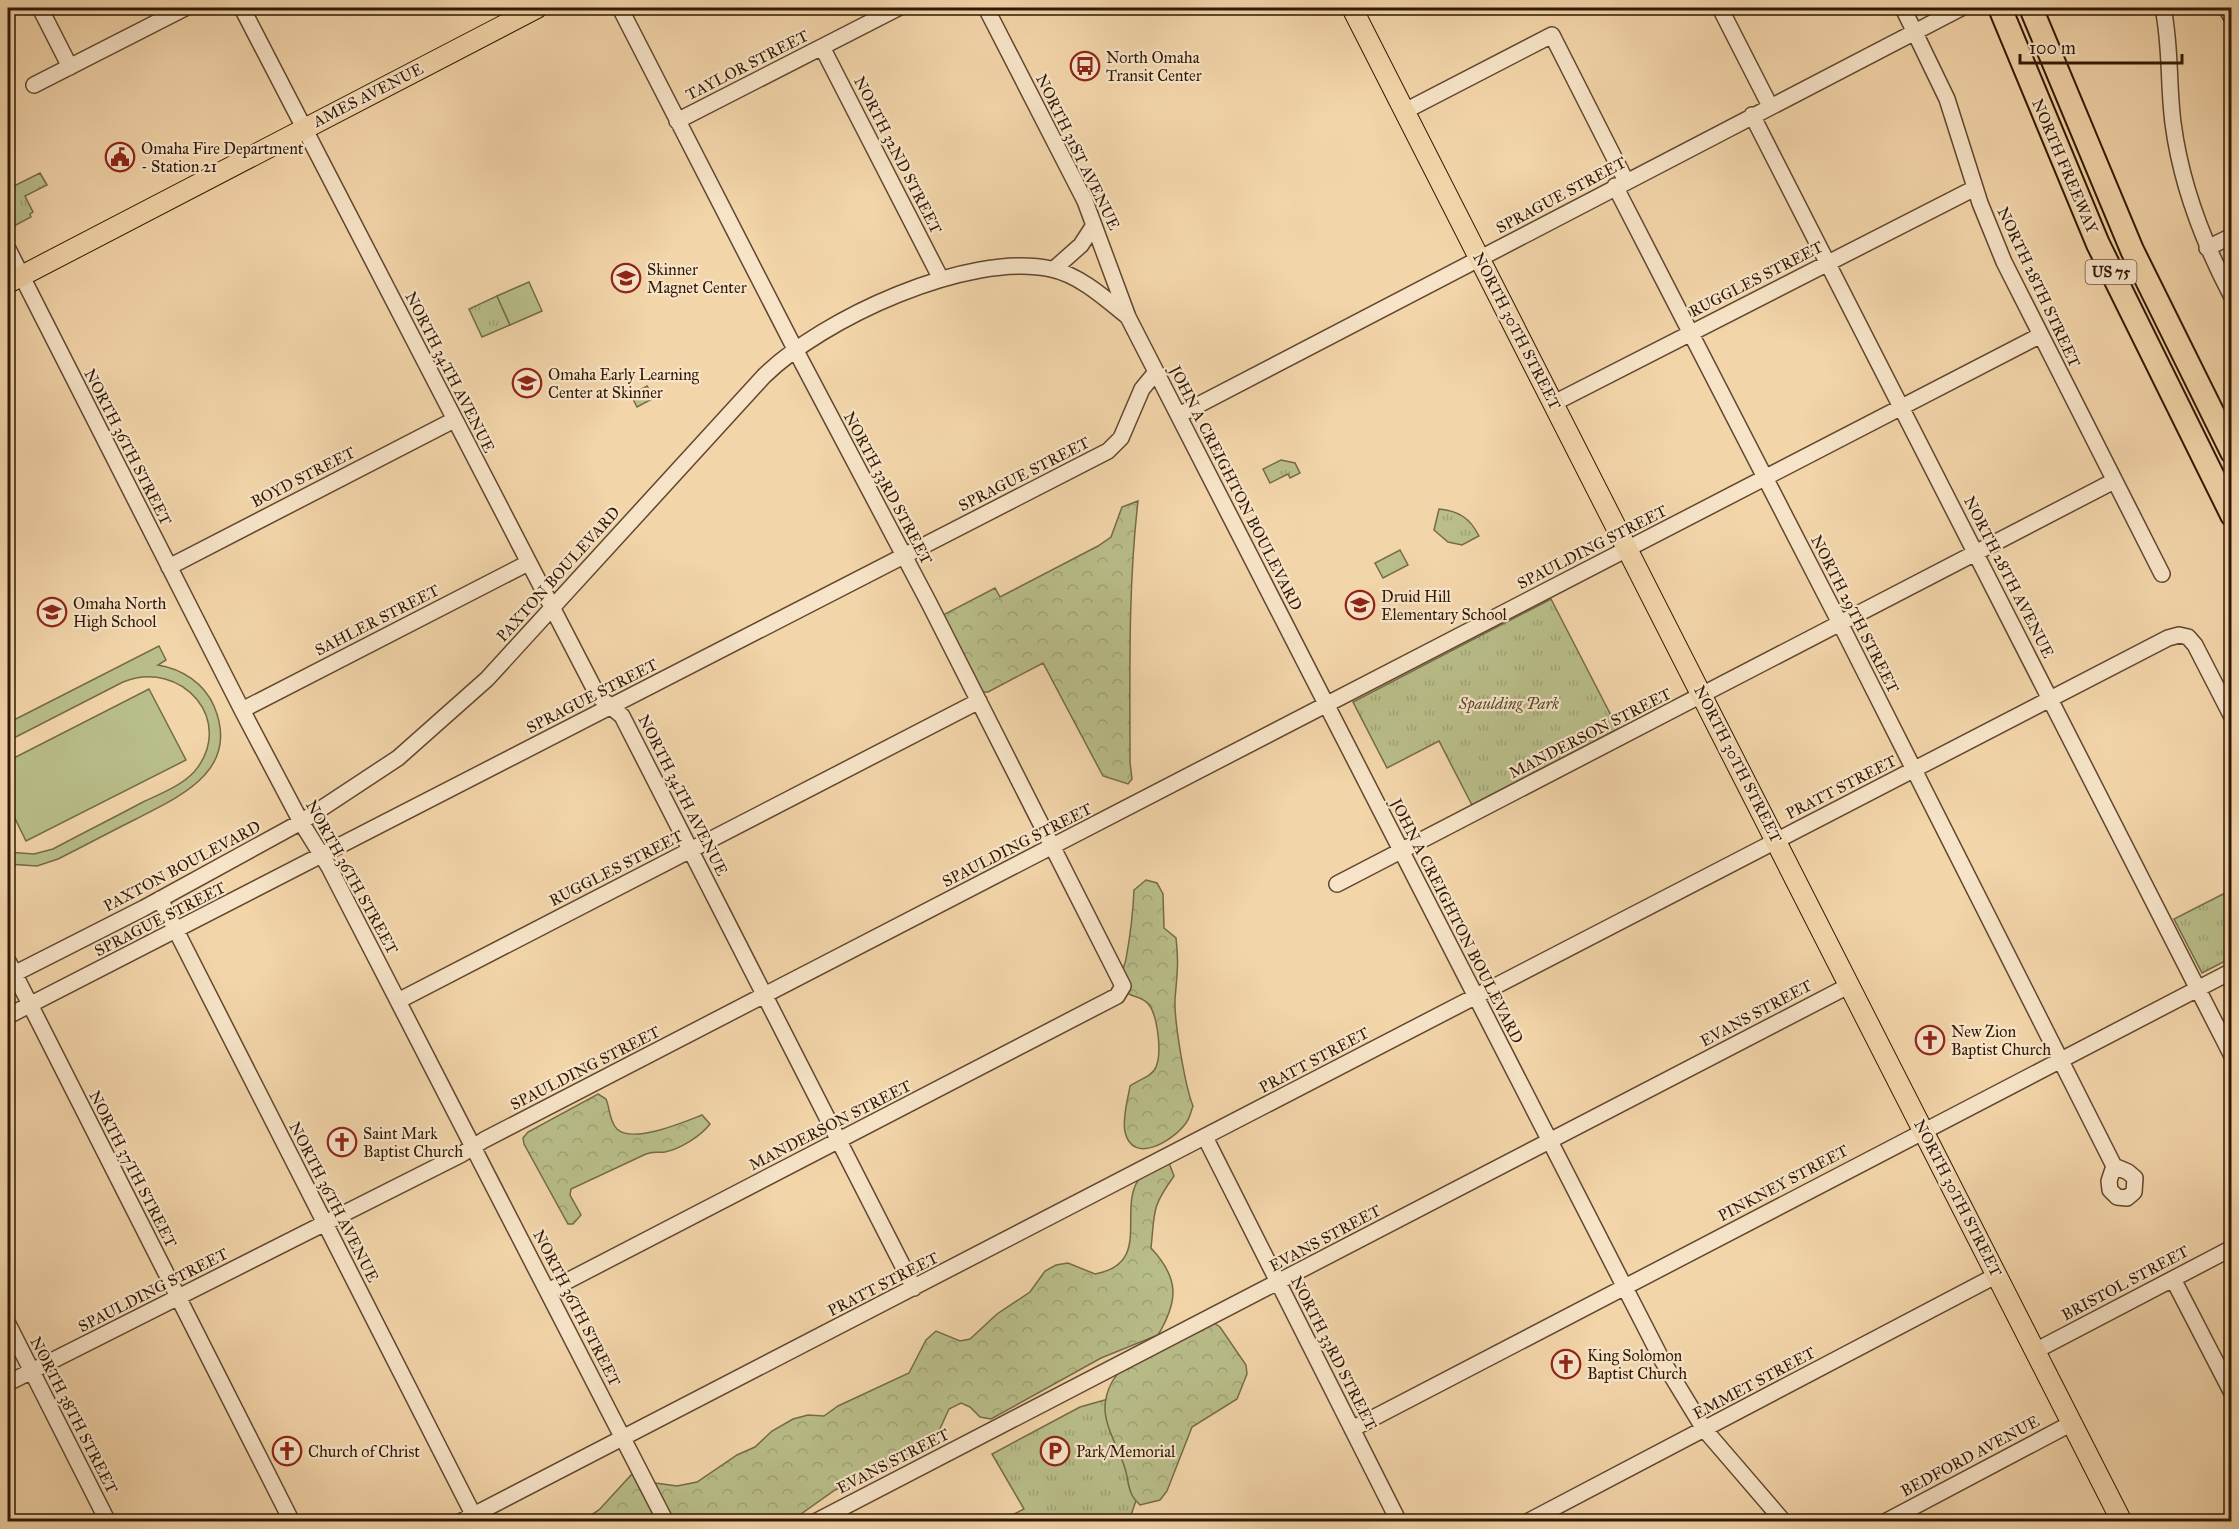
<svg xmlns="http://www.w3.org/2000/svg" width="2239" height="1529" font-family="'IM FELL Great Primer',serif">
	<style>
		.grass { fill: url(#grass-tufts); stroke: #746b48; stroke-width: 1.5 }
		.forest { fill: url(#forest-crowns); stroke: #746b48; stroke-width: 1.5 }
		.pitch { fill: #b9be8a; stroke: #746b48; stroke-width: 1.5 }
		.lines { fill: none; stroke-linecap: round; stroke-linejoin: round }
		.minor-casing { stroke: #61472e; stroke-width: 18 }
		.major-casing { stroke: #301805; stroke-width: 22 }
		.highway-casing { stroke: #301805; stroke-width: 26 }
		.minor { stroke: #f7e4c8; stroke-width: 15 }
		.major { stroke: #f3d5aa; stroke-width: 20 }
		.highway { stroke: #f3d5aa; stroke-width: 22 }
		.labels { text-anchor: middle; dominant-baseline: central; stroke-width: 4.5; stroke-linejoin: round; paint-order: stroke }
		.shield { fill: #f7e4c8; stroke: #6c5540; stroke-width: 1.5 }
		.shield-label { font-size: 15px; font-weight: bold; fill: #301805 }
		.poi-label { font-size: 16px; fill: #301805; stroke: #f7e4c8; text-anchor: start }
		.street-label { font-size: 16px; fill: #301805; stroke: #f7e4c8 }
		.park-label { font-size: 16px; font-style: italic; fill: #594a2d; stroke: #f7e4c8 }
	</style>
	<defs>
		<pattern id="grass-tufts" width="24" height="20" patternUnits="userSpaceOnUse" patternTransform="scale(1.5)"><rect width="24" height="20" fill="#b9be8a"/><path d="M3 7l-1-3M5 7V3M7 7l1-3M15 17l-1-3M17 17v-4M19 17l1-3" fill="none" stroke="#9fa376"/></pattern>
		<pattern id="forest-crowns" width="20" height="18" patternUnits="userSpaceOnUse" patternTransform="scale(1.5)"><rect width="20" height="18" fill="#b9be8a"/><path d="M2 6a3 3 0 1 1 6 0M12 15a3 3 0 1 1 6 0" fill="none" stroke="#9fa376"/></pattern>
	</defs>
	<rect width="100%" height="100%" fill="#f3d5aa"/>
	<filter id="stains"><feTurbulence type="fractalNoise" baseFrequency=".00333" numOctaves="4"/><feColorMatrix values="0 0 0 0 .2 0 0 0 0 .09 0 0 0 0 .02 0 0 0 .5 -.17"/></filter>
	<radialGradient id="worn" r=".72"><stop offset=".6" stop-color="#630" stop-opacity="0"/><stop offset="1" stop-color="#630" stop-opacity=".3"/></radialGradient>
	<path class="grass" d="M40,173L47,185L25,196L33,212L30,214L31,217L14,226L8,213V189Z
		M497,296L510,325L482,337L469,309Z
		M647,386L654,398L637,407L631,395Z
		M1281,460L1295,463L1300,473L1290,478L1288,474L1270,483L1263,469Z
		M1439,509C1459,511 1470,518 1479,536L1462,545L1448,542L1434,530Z
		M1551,599L1618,729L1472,805L1439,741L1387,768L1353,702Z
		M2229,891L2231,958L2202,973L2174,919Z
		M1126,1394L1141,1486L1129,1521H1000L1024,1509L992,1454L1080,1407Z"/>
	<path class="forest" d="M1138,501C1128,587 1130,675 1130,762L1132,779L1128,784L1103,776L1043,663L988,692H983L943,615L995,588L1000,597L1098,546L1111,537L1122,507Z
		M1146,880L1157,883L1163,894L1164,928L1176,938C1179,963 1177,975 1175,999C1174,1021 1185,1086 1193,1106C1191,1111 1190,1118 1186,1123C1174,1140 1133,1166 1125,1132C1122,1118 1128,1099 1130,1086C1138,1080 1153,1076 1156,1067C1162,1053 1158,1009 1145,1001C1132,992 1123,1000 1122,977C1121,971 1125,965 1126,959C1130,937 1133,913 1134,890Z
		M598,1094L606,1099C610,1108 609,1121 617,1129C633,1144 684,1122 702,1115L710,1124C701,1136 680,1149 665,1152C658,1153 653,1151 646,1154L571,1189L570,1195L581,1215L573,1224H568L524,1144L523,1138L528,1132Z
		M1169,1163L1174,1176C1151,1208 1155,1211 1151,1248C1179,1278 1179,1300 1158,1335L1101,1358L991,1419L980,1417L970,1407L961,1403L949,1409L933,1444L912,1458L835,1490L791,1521L580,1522L599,1510L632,1474L655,1483L677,1486L697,1482L737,1455L755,1447L772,1431L793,1419L808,1415L824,1416L838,1406L909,1373L926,1340L936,1331L960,1341L970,1339L997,1314L1030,1292L1045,1271L1056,1265L1068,1263L1095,1274C1156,1263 1113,1204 1143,1174C1149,1169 1161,1166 1169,1163Z
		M1214,1323L1220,1327L1246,1365L1247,1374L1237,1399L1192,1427L1167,1491L1160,1500L1140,1505C1137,1502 1134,1499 1132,1495C1128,1487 1128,1480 1126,1472C1121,1451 1104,1428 1105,1406C1106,1390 1113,1377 1125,1366Z"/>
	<path class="pitch" d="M529,282L542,311L510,325L497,296Z
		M1400,550L1408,565L1383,578L1375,563Z
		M159,646L166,660L158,665C182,669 204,683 214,706C241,770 181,796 136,819C110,832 84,846 58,859L37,866L8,864V852L34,854L53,849C83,833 113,818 143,802C160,794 181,786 194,772C237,722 182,658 123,682L8,741V723Z
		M149,689L186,760L26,841L8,804V761Z"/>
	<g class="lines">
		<g class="minor-casing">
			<path id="minor" d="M40,8L70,67
				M242,8L598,696L622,716L914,1288
				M986,8L1085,201L1128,317L1662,1360L1704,1429L1784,1522
				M1720,8L1770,106
				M1903,8L1947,99L1980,203L2004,262L2162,574
				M2163,8C2171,46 2168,84 2173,123C2181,185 2203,242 2232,297
				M2226,8L2232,18
				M822,47L941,279
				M34,85L185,8
				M1405,111L1552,35L1626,181
				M1752,115L2232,1056
				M677,121L898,8
				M1615,186L1844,631L2114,1166L2128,1172L2135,1178L2134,1192L2127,1198L2117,1197L2110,1190L2109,1181L2114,1166
				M2207,248L2232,236
				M8,249L242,710L301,822L329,867L666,1522
				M1054,269L1081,245L1094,225
				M1554,403L1975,188
				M1179,415L1961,8
				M169,567L454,420
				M242,710L528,563
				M1337,884L2114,481
				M160,899L477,1522
				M8,961L292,1522
				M8,977L144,908L301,822L398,758L487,679L764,376C822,319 968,251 1051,269C1080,275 1106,299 1128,317
				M398,1001L979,701
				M8,1016L1108,451L1121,438L1142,389L1156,372
				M1205,1137L1399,1522
				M2173,1279L2232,1393
				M548,1291L1117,996L1123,986L929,603L795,349L620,8
				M8,1324L108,1522
				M2035,1351L2232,1248
				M8,1383L462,1154L484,1140L2041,335
				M1352,1429L2232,971
				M460,1522L2168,638L2179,635L2188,637L2195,645L2232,717
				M815,1522L1850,985
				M1527,1522L1997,1275
				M1885,1522L2072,1423"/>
		</g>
		<g class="major-casing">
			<path id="major" d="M1352,8L2122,1522
				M8,283L537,8"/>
		</g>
		<g class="highway-casing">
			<path id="highway" d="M2000,8L2098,244L2232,515
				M2031,8L2132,250L2232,452"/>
		</g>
		<use href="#minor" class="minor"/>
		<use href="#major" class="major"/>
		<use href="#highway" class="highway"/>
	</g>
	<defs>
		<g id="bus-ring" transform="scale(1.5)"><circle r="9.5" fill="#f7e4c8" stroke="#8f2418" stroke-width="1.5"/><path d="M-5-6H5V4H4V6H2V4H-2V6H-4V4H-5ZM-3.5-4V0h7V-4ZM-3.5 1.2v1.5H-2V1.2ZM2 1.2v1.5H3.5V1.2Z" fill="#8f2418"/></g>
		<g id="civic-ring" transform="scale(1.5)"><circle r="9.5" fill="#f7e4c8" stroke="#8f2418" stroke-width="1.5"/><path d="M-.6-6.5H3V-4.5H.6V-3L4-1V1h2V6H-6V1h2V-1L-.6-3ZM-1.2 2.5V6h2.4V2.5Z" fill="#8f2418"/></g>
		<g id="school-ring" transform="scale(1.5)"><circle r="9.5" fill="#f7e4c8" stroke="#8f2418" stroke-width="1.5"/><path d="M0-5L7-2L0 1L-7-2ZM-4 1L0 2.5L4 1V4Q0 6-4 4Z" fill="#8f2418"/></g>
		<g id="church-ring" transform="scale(1.5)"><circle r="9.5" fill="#f7e4c8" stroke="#8f2418" stroke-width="1.5"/><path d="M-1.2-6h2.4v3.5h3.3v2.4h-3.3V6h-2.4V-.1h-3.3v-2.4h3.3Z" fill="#8f2418"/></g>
		<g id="parking-ring" transform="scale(1.5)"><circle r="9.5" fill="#f7e4c8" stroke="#8f2418" stroke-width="1.5"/><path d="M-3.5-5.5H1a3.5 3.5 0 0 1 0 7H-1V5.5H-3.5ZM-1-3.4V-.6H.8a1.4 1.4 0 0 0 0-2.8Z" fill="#8f2418"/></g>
	</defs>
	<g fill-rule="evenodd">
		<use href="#bus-ring" x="1085" y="66"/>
		<use href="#civic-ring" x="120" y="157"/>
		<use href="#school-ring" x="626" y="278"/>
		<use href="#school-ring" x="527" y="383"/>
		<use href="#school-ring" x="1360" y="605"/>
		<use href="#school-ring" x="52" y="612"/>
		<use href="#church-ring" x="1930" y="1040"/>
		<use href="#church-ring" x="342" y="1142"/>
		<use href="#church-ring" x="1566" y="1364"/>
		<use href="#church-ring" x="287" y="1451"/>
		<use href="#parking-ring" x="1055" y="1451"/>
	</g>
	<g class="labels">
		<rect class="shield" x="2085.5" y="260" width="51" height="24" rx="4.5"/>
		<g class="shield-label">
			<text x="2111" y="272">US 75</text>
		</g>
		<g class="poi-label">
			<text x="1106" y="57">North Omaha<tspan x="1106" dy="18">Transit Center</tspan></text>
			<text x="141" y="148">Omaha Fire Department<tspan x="141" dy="18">- Station 21</tspan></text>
			<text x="647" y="269">Skinner<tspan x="647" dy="18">Magnet Center</tspan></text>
			<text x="548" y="374">Omaha Early Learning<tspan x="548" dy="18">Center at Skinner</tspan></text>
			<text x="1381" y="596">Druid Hill<tspan x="1381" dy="18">Elementary School</tspan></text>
			<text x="73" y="603">Omaha North<tspan x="73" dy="18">High School</tspan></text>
			<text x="1951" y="1031">New Zion<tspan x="1951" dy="18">Baptist Church</tspan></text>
			<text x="363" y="1133">Saint Mark<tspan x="363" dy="18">Baptist Church</tspan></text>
			<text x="1587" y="1355">King Solomon<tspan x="1587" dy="18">Baptist Church</tspan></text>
			<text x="308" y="1451">Church of Christ</text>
			<text x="1076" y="1451">Park/Memorial</text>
		</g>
		<g class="street-label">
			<text transform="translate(747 65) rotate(-27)">TAYLOR STREET</text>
			<text transform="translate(368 95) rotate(-27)">AMES AVENUE</text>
			<text transform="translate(1078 152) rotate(64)">NORTH 31ST AVENUE</text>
			<text transform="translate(898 155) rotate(63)">NORTH 32ND STREET</text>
			<text transform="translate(2065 166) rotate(67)">NORTH FREEWAY</text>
			<text transform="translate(1561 195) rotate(-28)">SPRAGUE STREET</text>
			<text transform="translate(1756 279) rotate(-27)">RUGGLES STREET</text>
			<text transform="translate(2039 287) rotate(65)">NORTH 28TH STREET</text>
			<text transform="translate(1517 331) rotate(63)">NORTH 30TH STREET</text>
			<text transform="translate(450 372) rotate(63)">NORTH 34TH AVENUE</text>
			<text transform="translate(128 447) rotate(63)">NORTH 36TH STREET</text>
			<text transform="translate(1024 474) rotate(-27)">SPRAGUE STREET</text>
			<text transform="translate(303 477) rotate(-27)">BOYD STREET</text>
			<text transform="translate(888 488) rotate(62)">NORTH 33RD STREET</text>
			<text transform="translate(1236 488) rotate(63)">JOHN A CREIGHTON BOULEVARD</text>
			<text transform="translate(1592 547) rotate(-27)">SPAULDING STREET</text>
			<text transform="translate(558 574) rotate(-48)">PAXTON BOULEVARD</text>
			<text transform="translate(2009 577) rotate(63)">NORTH 28TH AVENUE</text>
			<text transform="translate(1855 614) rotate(63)">NORTH 29TH STREET</text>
			<text transform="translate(377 620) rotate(-27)">SAHLER STREET</text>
			<text transform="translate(592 696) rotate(-27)">SPRAGUE STREET</text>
			<text transform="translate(1590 733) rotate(-27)">MANDERSON STREET</text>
			<text transform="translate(1738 764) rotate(63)">NORTH 30TH STREET</text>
			<text transform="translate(1841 787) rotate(-27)">PRATT STREET</text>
			<text transform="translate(683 795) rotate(63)">NORTH 34TH AVENUE</text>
			<text transform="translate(1017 845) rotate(-27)">SPAULDING STREET</text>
			<text transform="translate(182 866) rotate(-28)">PAXTON BOULEVARD</text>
			<text transform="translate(616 868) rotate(-27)">RUGGLES STREET</text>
			<text transform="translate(352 877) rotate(61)">NORTH 36TH STREET</text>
			<text transform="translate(160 919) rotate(-27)">SPRAGUE STREET</text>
			<text transform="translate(1457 921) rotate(63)">JOHN A CREIGHTON BOULEVARD</text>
			<text transform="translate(1756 1013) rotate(-28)">EVANS STREET</text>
			<text transform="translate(1314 1060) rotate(-28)">PRATT STREET</text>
			<text transform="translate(585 1068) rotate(-27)">SPAULDING STREET</text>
			<text transform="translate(830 1125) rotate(-27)">MANDERSON STREET</text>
			<text transform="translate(133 1169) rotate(63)">NORTH 37TH STREET</text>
			<text transform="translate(1783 1183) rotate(-28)">PINKNEY STREET</text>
			<text transform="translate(1958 1198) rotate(63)">NORTH 30TH STREET</text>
			<text transform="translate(334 1202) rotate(63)">NORTH 36TH AVENUE</text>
			<text transform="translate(1325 1238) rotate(-28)">EVANS STREET</text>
			<text transform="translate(2125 1283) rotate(-28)">BRISTOL STREET</text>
			<text transform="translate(883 1284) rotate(-27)">PRATT STREET</text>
			<text transform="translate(153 1290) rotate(-27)">SPAULDING STREET</text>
			<text transform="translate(577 1308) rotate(63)">NORTH 36TH STREET</text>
			<text transform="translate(1334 1353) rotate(63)">NORTH 33RD STREET</text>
			<text transform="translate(1754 1383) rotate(-28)">EMMET STREET</text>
			<text transform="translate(74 1415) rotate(63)">NORTH 38TH STREET</text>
			<text transform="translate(1970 1456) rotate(-28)">BEDFORD AVENUE</text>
			<text transform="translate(893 1461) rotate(-27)">EVANS STREET</text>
		</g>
		<g class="park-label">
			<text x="1509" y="703">Spaulding Park</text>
		</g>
	</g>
	<rect width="2239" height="1529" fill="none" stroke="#f3d5aa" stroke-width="30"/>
	<rect x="9" y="9" width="2221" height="1511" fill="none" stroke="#301805" stroke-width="3"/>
	<rect x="15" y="15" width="2209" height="1499" fill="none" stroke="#301805" stroke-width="1.5"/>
	<path d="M2020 54v9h162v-9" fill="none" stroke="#301805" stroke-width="3"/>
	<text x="2029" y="54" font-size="18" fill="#301805" stroke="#f7e4c8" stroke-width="4.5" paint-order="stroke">100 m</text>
	<rect width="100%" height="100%" filter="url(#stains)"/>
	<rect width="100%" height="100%" fill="url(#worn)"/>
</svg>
